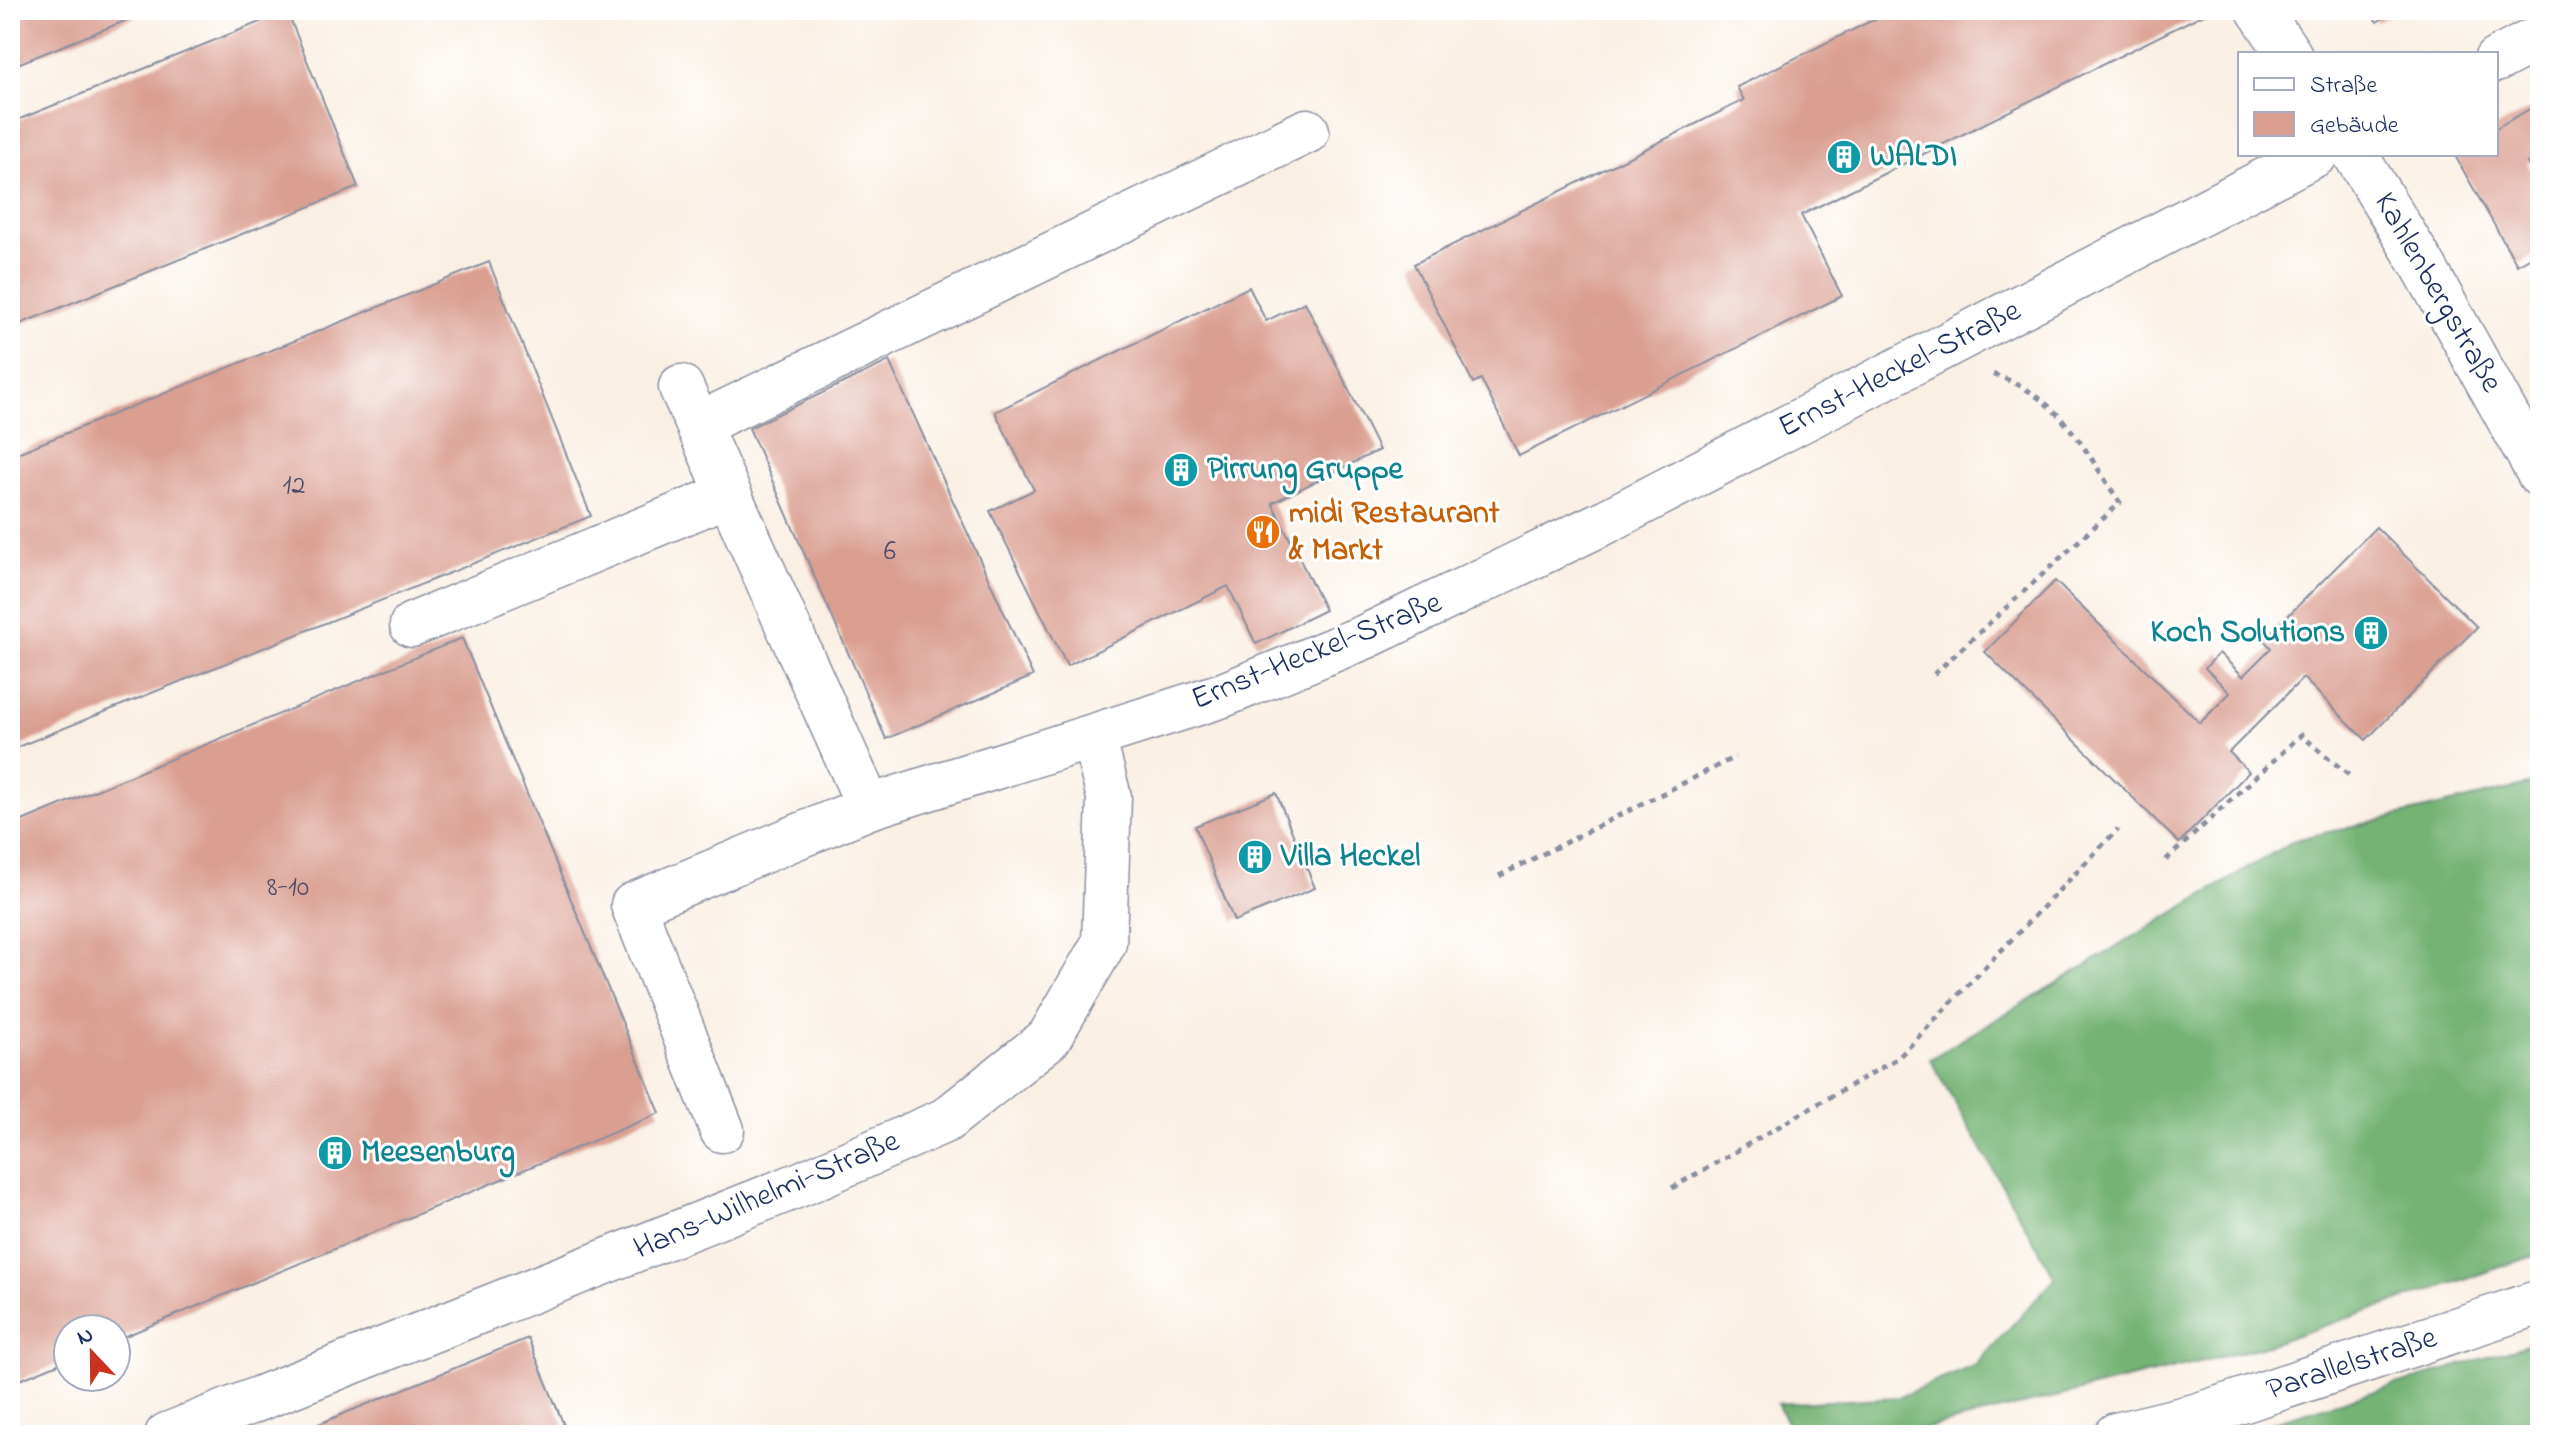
<svg xmlns="http://www.w3.org/2000/svg" width="2550" height="1445" font-family="'Indie Flower',sans-serif">
	<style>
		.forest { fill: #75b374; stroke: #487169; stroke-width: 2 }
		.building { fill: #da9f91 }
		.lines { fill: none; stroke-linecap: round; stroke-linejoin: round }
		.minor-casing { stroke: #8a8fa0; stroke-width: 47 }
		.path { stroke: #8a8fa0; stroke-width: 5; stroke-dasharray: 6 6; stroke-linecap: butt }
		.minor { stroke: #fff; stroke-width: 44 }
		.labels { text-anchor: middle; dominant-baseline: central; stroke-width: 6; stroke-linejoin: round; paint-order: stroke }
		.number-label { font-size: 28px; fill: #4b4b6b }
		.culture-label { font-size: 32px; font-weight: bold; fill: #0d838f; stroke: #fff; text-anchor: start }
		.street-label { font-size: 32px; fill: #1b2f5e; stroke: #fff }
		.food-label { font-size: 32px; font-weight: bold; fill: #c56008; stroke: #fff; text-anchor: start }
	</style>
	<rect width="100%" height="100%" fill="#fff"/>
	<filter id="ink" filterUnits="userSpaceOnUse"><feTurbulence type="fractalNoise" baseFrequency=".0125" numOctaves="2"/><feDisplacementMap in="SourceGraphic" scale="16" xChannelSelector="R" yChannelSelector="G"/><feConvolveMatrix kernelMatrix="1 2 1 2 8 2 1 2 1" color-interpolation-filters="sRGB"/></filter>
	<filter id="wash" filterUnits="userSpaceOnUse"><feTurbulence type="fractalNoise" baseFrequency=".006" numOctaves="4" result="noise"/><feDisplacementMap in="SourceGraphic" scale="32" xChannelSelector="R" yChannelSelector="G"/><feGaussianBlur stdDeviation="1.8" result="paint"/><feColorMatrix in="noise" values="0 0 0 0 0 0 0 0 0 0 0 0 0 0 0 0 0 1.4 0 .05"/><feComposite in="paint" operator="in"/></filter>
	<g filter="url(#wash)">
		<rect width="100%" height="100%" fill="#faefe3"/>
		<path class="forest" d="M2540,782V1254L2261,1347L1899,1435H1794L1777,1404L1899,1397L1976,1365L2055,1278L1930,1059L2295,840Z
			M2540,1341V1435H2231Z"/>
		<g id="blocks">
			<path class="building" d="M10,10H152L10,67Z
				M1893,10H2212L1801,215L1842,296L1519,456L1481,379L1473,383L1414,264L1744,100L1737,87Z
				M2369,10H2396L2377,22Z
				M287,11L358,187L10,328V123Z
				M2537,105L2540,156L2527,163L2540,186V252L2517,265L2454,154H2496V128Z
				M489,262L591,516L10,750V456Z
				M1249,287L1266,321L1305,302L1379,450L1272,503L1325,610L1256,644L1228,586L1067,666L990,511L1034,490L995,412Z
				M889,361L1033,676L886,739L749,428Z
				M2376,527L2477,627L2366,740L2303,678L2229,752L2249,772L2179,843L1985,652L2055,581L2200,723L2230,693L2205,668L2219,653L2243,676L2271,648L2264,640Z
				M462,638L660,1113L116,1340V1329H68V1360L10,1384V826Z
				M1276,793L1315,888L1234,921L1195,826Z
				M528,1338L568,1435H292Z"/>
		</g>
	</g>
	<g filter="url(#ink)">
		<use href="#blocks" fill-opacity="0" stroke="#8a8fa0" stroke-width="2"/>
		<g class="lines">
			<g class="minor-casing">
				<path id="minor" d="M2259,10L2289,54
					M2496,60L2540,37
					M2355,154L2424,267L2540,475
					M681,387L869,807
					M698,425L1307,131
					M412,625L727,495
					M722,1130L633,905L869,807L1223,695L1367,636L1607,521L2316,154
					M167,1435L801,1184L946,1120L1049,1038L1104,943L1109,797L1093,736
					M2116,1435L2199,1415L2540,1302"/>
			</g>
			<path class="path" d="M1934,674L2120,503C2082,446 2059,394 1989,373
				M2166,860L2301,735L2350,776
				M1499,876L1735,757
				M1672,1188L1898,1058L2118,829"/>
			<use href="#minor" class="minor"/>
		</g>
	</g>
	<defs>
		<g id="building-disc" transform="scale(1.8)"><circle r="9.5" fill="#0f9aa8" stroke="#fff"/><path d="M-4-6H4V6H1V3H-1V6H-4ZM-2.5-4.3h1.7v1.8h-1.7ZM.8-4.3h1.7v1.8H.8ZM-2.5-1h1.7V.8h-1.7ZM.8-1h1.7V.8H.8Z" fill="#fff"/></g>
		<g id="restaurant-disc" transform="scale(1.8)"><circle r="9.5" fill="#e8710a" stroke="#fff"/><path d="M-5-6h1v4h1v-4h1v4h1v-4h1v5L-1.5 .5V6h-2V.5L-5-1ZM5-6V6H3V1.5H1.5Q1.5-4 5-6Z" fill="#fff"/></g>
	</defs>
	<g fill-rule="evenodd">
		<use href="#building-disc" x="1844" y="157"/>
		<use href="#building-disc" x="1181" y="470"/>
		<use href="#restaurant-disc" x="1263" y="532"/>
		<use href="#building-disc" x="2371" y="633"/>
		<use href="#building-disc" x="1255" y="857"/>
		<use href="#building-disc" x="335" y="1153"/>
	</g>
	<g class="labels">
		<g class="number-label">
			<text x="294" y="486">12</text>
			<text x="890" y="552">6</text>
			<text x="288" y="888">8-10</text>
		</g>
		<g class="culture-label">
			<text x="1870" y="157">WALDI</text>
			<text x="1207" y="470">Pirrung Gruppe</text>
			<text x="2345" y="633" text-anchor="end">Koch Solutions</text>
			<text x="1281" y="857">Villa Heckel</text>
			<text x="361" y="1153">Meesenburg</text>
		</g>
		<g class="street-label">
			<text transform="translate(2437 293) rotate(60)">Kahlenbergstraße</text>
			<text transform="translate(1900 370) rotate(-27)">Ernst-Heckel-Straße</text>
			<text transform="translate(1317 652) rotate(-22)">Ernst-Heckel-Straße</text>
			<text transform="translate(767 1196) rotate(-23)">Hans-Wilhelmi-Straße</text>
			<text transform="translate(2352 1365) rotate(-18)">Parallelstraße</text>
		</g>
		<g class="food-label">
			<text x="1289" y="514">midi Restaurant<tspan x="1289" dy="37">&amp; Markt</tspan></text>
		</g>
	</g>
	<rect width="2550" height="1445" fill="none" stroke="#fff" stroke-width="40"/>
	<rect x="2238" y="52" width="260" height="104" fill="#ffffff" stroke="#a4acbf" stroke-width="2"/>
	<rect x="2254" y="78" width="40" height="12" fill="#ffffff" stroke="#a4acbf" stroke-width="2"/>
	<text x="2310" y="92" font-size="24" fill="#1b2f5e">Straße</text>
	<rect x="2254" y="112" width="40" height="24" fill="#da9f91" stroke="#a4acbf" stroke-width="2"/>
	<text x="2310" y="132" font-size="24" fill="#1b2f5e">Gebäude</text>
	<g transform="translate(92 1353) rotate(338)"><circle r="38" fill="#ffffff" stroke="#a4acbf" stroke-width="2"/>
	<path d="M0-6L14 30L0 20L-14 30Z" fill="#c8321e"/>
	<text y="-12" font-size="22" font-weight="bold" text-anchor="middle" fill="#1b2f5e">N</text>
	</g>
</svg>
